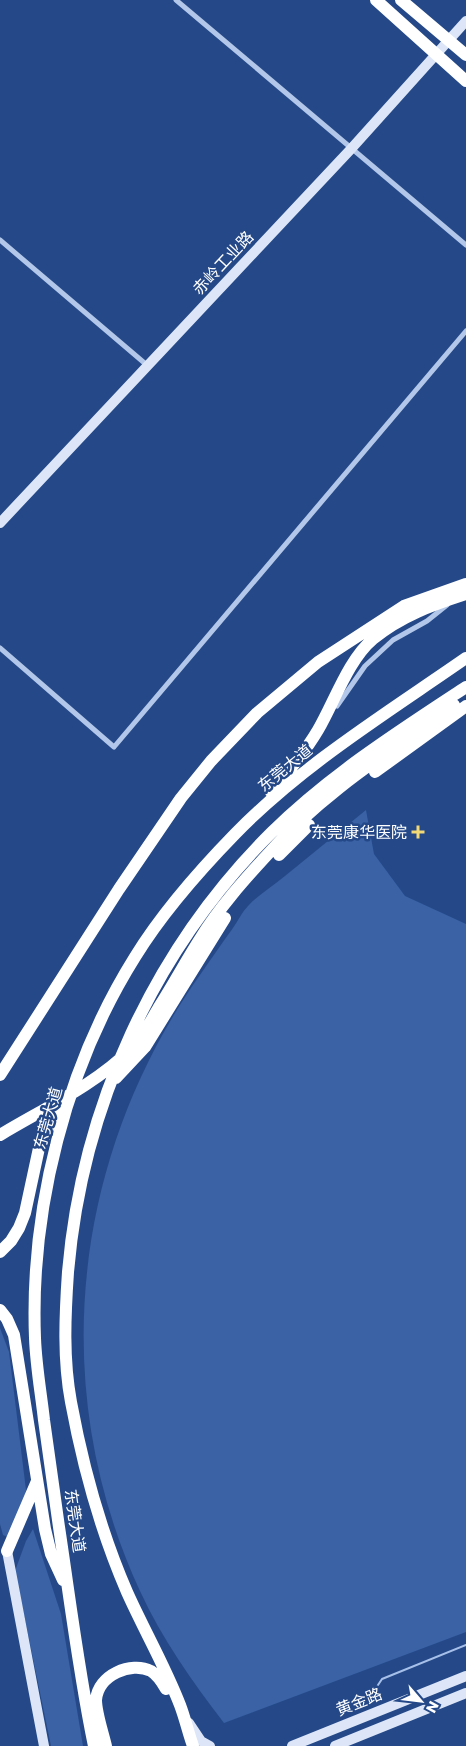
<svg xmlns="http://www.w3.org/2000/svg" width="466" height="1746" font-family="Poppins,'Noto Sans SC',sans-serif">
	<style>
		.green { fill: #3a62a5 }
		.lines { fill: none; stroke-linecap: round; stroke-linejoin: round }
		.stream { stroke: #a6c0ea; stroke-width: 2 }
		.street { stroke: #b2c7e9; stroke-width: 5 }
		.secondary { stroke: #dce6f8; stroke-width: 10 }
		.highway { stroke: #fff; stroke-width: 12 }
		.poi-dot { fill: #f3d876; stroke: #254988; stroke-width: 2 }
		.labels { text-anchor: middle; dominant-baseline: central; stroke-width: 5; stroke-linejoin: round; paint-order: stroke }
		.street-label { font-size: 16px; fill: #fff; stroke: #254988 }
		.poi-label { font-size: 16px; fill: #fff; stroke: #254988; text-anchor: end }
	</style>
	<rect width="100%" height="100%" fill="#254988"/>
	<path class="green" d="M366,810L374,854L405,896L466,924V1632L224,1723C192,1681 162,1639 140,1591C46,1388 72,1156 200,975C211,959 222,943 233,928C238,921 242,912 248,906C258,895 273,886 285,876C312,854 339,832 366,810Z
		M0,1328L9,1352L26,1490L22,1518L10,1538L3,1535L0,1524Z
		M33,1529L61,1614L83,1746H51L15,1571L26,1541Z"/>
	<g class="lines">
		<path class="stream" d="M376,1694L378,1685L382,1679L466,1645"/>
		<path class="street" d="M176,0L466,245
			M0,240L148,366
			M0,648L114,747L466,331
			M337,706L365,666L393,640L427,621L447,605"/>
		<path class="secondary" d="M0,523L351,149L466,21
			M7,1551L44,1746
			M189,1723L201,1741L210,1746
			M292,1746L466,1676
			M335,1746L466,1693"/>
		<path class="highway" d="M376,0L466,81
			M401,0L466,55
			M375,772L466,706
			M271,792C288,772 305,752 318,730C334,703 348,660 373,639C401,616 432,605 466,594
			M279,855L309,825
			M0,1075L119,889L181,798L211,761L257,713L318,662L404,606L466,584
			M116,1078L145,1047L225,918
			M0,1135C45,1108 95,1085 132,1048C143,1036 151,1021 159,1007C173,985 186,961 200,939C219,908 244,880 268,854C321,794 390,751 454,705
			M0,1252L11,1241L19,1228L25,1213L39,1148L61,1099
			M0,1310L7,1319L14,1335L45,1529L51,1554L63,1580
			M7,1551L37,1481
			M94,1746C79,1674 70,1600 59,1527C54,1491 49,1456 44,1420C41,1393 36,1366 35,1338C30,1209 66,1067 135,957C162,913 198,872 235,834C302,765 387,713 466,658
			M106,1746C103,1733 96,1713 96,1700C98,1675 131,1661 151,1671C158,1675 162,1682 166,1689
			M193,1746C188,1732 185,1718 180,1705C165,1666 144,1630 127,1592C101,1532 83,1467 71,1402C63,1359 65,1316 68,1272C82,1107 154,949 272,832C330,775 399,731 466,687"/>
	</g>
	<path class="poi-dot" d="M415.5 824.5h5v5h5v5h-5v5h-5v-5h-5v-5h5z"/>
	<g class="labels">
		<g class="street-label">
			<text transform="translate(223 263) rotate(-47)">赤岭工业路</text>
			<text transform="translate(285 768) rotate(-39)">东莞大道</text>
			<text transform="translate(48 1118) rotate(-74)">东莞大道</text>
			<text transform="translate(75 1521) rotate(82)">东莞大道</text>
			<text transform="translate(359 1702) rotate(-22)">黄金路</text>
		</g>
		<g class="poi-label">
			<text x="407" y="832">东莞康华医院</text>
		</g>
	</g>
	<g transform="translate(421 1701) rotate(118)" stroke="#254988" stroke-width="4" paint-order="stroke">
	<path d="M0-4L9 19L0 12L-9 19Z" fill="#ffffff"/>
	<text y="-8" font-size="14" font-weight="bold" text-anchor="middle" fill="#ffffff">N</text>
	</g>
</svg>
